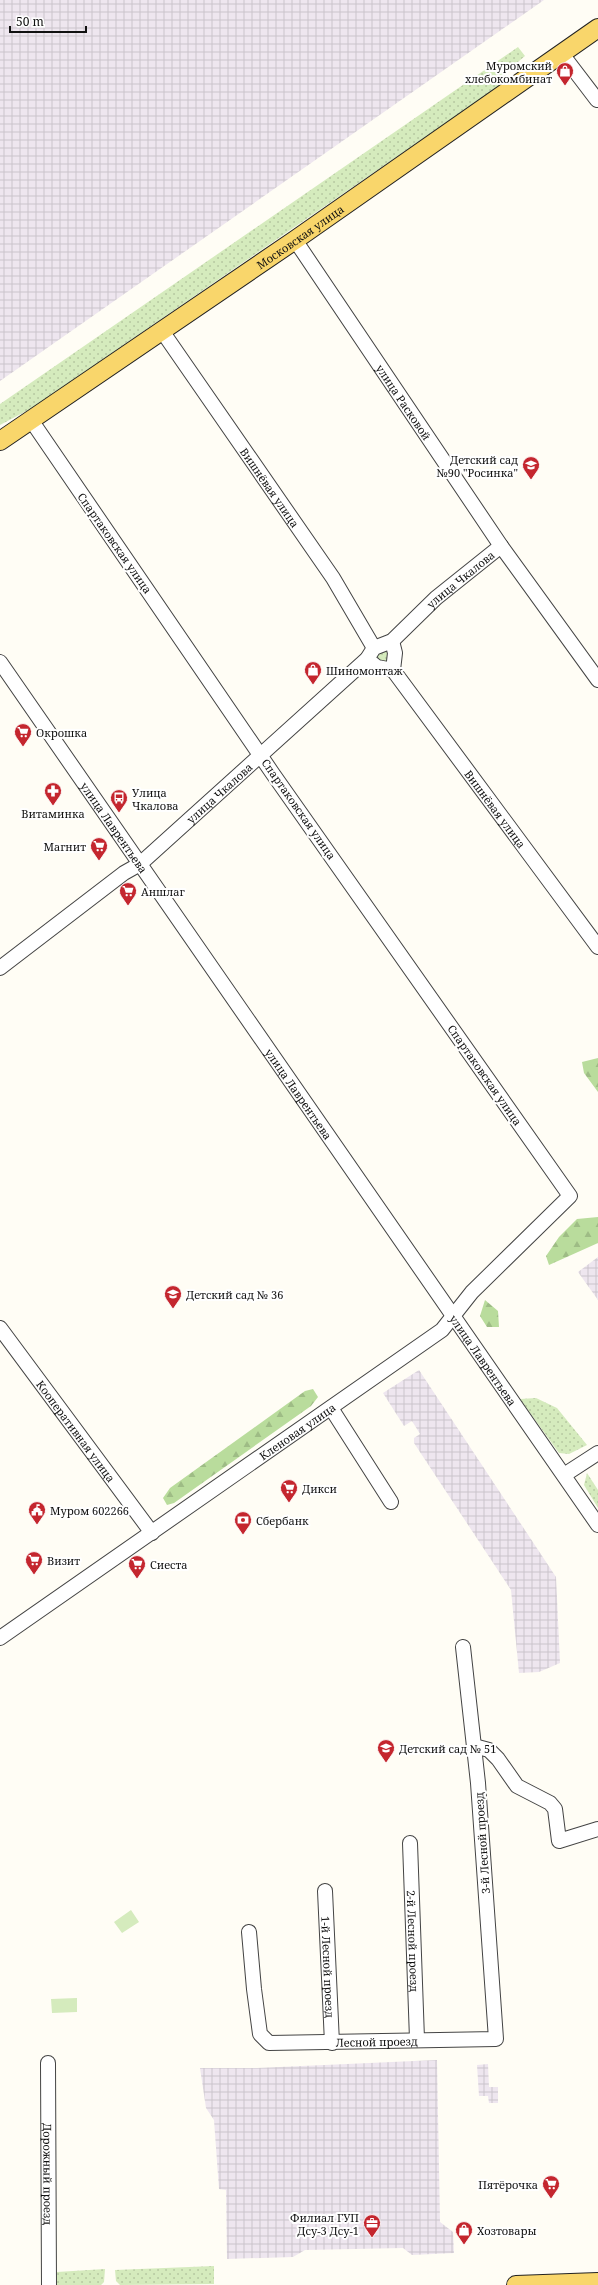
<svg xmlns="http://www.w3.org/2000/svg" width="598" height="2285" font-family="'Noto Serif',serif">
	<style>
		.industrial { fill: url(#industrial-grid) }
		.grass { fill: url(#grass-dots) }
		.forest { fill: url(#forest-firs) }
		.park { fill: #d5ebbd }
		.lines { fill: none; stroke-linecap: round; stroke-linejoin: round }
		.minor-casing { stroke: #444; stroke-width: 16 }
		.major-casing { stroke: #222; stroke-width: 20 }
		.minor { stroke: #fff; stroke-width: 14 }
		.major { stroke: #f9d66b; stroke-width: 18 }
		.labels { text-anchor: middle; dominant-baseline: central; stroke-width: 4; stroke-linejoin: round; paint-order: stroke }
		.poi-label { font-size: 11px; fill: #111; stroke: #fff; text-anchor: start }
		.street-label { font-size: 11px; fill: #111; stroke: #fff }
	</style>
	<defs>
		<pattern id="industrial-grid" width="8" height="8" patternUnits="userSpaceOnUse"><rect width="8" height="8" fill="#eee6ef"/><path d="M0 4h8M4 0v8" fill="none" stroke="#cbc4cc"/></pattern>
		<pattern id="grass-dots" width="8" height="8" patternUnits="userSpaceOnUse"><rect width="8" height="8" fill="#d5ebbd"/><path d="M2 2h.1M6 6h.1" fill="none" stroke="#b6c8a1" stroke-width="1.8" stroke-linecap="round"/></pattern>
		<pattern id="forest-firs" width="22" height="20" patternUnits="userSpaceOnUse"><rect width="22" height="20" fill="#b9dc9c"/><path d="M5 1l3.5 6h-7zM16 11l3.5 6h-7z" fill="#9ebc85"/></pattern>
	</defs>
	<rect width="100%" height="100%" fill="#fffdf5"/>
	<path class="industrial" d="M0,0H544L0,381Z
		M598,1257V1300L578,1272Z
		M419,1370L556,1577L560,1663L539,1672L519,1673L511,1590L414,1443V1438L420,1434L412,1421L404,1426L383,1393Z
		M437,2060L440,2222L453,2232L454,2253L412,2255L403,2248L305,2250L293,2257L227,2259L226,2190L219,2189L214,2120L206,2108L200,2068H257Z
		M488,2064L489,2087H498V2103H489L488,2096H479L477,2065Z"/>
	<path class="grass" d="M518,47L525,56L507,71L505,82L32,408L0,425V404Z
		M388,650L391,653L386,664L376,661V656L380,651Z
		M536,1398L557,1408L587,1445L569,1454L559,1453L520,1399Z
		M587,1473L598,1490V1508L584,1485Z
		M214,2266V2284L120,2285L116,2281L115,2270Z
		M105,2269L104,2282L101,2285H57V2272Z"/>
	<path class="forest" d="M598,1058V1092L584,1073L582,1062Z
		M598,1217V1243L549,1265L546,1256L559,1237L577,1219Z
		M485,1300L498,1311L499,1327H487L480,1316Z
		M313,1389L318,1397L311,1406L174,1503L167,1505L163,1498L170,1488L305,1391Z"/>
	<path class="park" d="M131,1910L139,1922L122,1933L114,1922Z
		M77,1998V2012L52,2013L51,1999Z"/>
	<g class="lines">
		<g class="minor-casing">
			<g id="minor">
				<path d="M562,54L597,100"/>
				<path id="s1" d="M295,240L501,546L598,680"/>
				<path id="s2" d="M162,331L333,578L374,648"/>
				<path id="s3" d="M392,641L395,653L393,670L598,947"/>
				<path d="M367,659L377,667L393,670"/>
				<path id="s4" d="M0,662L598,1525"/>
				<path id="s5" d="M0,968L124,873L140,864L367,659L374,648L392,641L436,598L501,546"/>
				<path id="s6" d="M0,1328L152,1533"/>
				<path d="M331,1408L391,1502"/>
				<path d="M564,1475L598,1453"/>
				<path id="s7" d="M0,1638L442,1330L472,1292L570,1196L273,774L31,420"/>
				<path d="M474,1746L489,1750L498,1759L517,1786L550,1803L555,1809L559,1841L598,1829"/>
				<path id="s8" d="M410,1843L417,2039"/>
				<path id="s9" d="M325,1891L332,2043"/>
				<path id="s10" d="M249,1932L254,1989L260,2034L269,2043L496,2039L478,1783L463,1647"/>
				<path id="s11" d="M48,2063L49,2285"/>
			</g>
		</g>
		<g class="major-casing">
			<g id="major">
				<path id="s12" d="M0,441L295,240L598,28"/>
				<path d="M516,2285L598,2282"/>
			</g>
		</g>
		<use href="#minor" class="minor"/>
		<use href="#major" class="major"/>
	</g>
	<defs>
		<g id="shop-pin" transform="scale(0.9)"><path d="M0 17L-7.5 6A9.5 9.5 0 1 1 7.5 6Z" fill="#c4262e" stroke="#fff"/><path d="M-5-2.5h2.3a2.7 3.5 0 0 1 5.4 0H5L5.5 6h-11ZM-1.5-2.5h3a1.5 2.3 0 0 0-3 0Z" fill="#fff"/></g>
		<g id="school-pin" transform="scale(0.9)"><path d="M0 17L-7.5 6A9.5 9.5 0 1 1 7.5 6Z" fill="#c4262e" stroke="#fff"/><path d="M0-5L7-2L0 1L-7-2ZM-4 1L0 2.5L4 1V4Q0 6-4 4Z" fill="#fff"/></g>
		<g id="supermarket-pin" transform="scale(0.9)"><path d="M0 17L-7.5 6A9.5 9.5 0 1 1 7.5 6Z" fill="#c4262e" stroke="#fff"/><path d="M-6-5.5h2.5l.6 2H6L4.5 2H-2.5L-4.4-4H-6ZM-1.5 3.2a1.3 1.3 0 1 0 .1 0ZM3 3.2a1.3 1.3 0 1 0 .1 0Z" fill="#fff"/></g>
		<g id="pharmacy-pin" transform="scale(0.9)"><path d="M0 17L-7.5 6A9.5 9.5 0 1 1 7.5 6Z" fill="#c4262e" stroke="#fff"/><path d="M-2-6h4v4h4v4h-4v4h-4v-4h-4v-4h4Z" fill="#fff"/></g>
		<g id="bus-pin" transform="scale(0.9)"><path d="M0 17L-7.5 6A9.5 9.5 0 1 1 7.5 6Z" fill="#c4262e" stroke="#fff"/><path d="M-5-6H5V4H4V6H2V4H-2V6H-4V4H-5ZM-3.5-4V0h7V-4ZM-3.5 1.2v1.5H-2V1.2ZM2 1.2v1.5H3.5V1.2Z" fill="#fff"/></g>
		<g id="civic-pin" transform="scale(0.9)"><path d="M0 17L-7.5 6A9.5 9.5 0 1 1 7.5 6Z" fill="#c4262e" stroke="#fff"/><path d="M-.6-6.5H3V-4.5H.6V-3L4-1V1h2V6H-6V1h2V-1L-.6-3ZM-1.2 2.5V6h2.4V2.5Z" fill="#fff"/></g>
		<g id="bank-pin" transform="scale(0.9)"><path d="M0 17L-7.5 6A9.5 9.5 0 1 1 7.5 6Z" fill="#c4262e" stroke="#fff"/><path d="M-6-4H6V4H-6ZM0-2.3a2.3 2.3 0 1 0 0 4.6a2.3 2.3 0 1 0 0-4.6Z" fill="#fff"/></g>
		<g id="office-pin" transform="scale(0.9)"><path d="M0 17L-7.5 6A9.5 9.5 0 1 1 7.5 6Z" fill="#c4262e" stroke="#fff"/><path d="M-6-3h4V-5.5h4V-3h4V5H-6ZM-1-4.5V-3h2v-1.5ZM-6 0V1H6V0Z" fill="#fff"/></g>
	</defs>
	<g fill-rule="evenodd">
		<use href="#shop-pin" x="565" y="71"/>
		<use href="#school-pin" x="531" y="465"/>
		<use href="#shop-pin" x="313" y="670"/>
		<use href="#supermarket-pin" x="23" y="732"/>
		<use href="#pharmacy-pin" x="53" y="791"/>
		<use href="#bus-pin" x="119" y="798"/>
		<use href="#supermarket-pin" x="99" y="846"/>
		<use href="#supermarket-pin" x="128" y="891"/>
		<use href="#school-pin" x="173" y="1294"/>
		<use href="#supermarket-pin" x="289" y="1488"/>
		<use href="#civic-pin" x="37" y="1510"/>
		<use href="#bank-pin" x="243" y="1520"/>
		<use href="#supermarket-pin" x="34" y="1560"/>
		<use href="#supermarket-pin" x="137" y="1564"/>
		<use href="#school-pin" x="386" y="1748"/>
		<use href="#supermarket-pin" x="551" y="2184"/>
		<use href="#office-pin" x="372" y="2223"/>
		<use href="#shop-pin" x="464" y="2230"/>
	</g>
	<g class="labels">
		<g class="poi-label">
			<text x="552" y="65" text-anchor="end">Муромский<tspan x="552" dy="13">хлебокомбинат</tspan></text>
			<text x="518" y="459" text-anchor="end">Детский сад<tspan x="518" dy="13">№90 "Росинка"</tspan></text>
			<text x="326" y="670">Шиномонтаж</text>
			<text x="36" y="732">Окрошка</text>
			<text x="132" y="792">Улица<tspan x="132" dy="13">Чкалова</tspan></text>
			<text x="53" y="813" text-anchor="middle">Витаминка</text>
			<text x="86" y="846" text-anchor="end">Магнит</text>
			<text x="141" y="891">Аншлаг</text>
			<text x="186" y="1294">Детский сад № 36</text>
			<text x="302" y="1488">Дикси</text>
			<text x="50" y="1510">Муром 602266</text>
			<text x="256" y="1520">Сбербанк</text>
			<text x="47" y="1560">Визит</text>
			<text x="150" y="1564">Сиеста</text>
			<text x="399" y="1748">Детский сад № 51</text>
			<text x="538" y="2184" text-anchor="end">Пятёрочка</text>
			<text x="359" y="2217" text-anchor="end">Филиал ГУП<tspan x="359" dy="13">Дсу-3 Дсу-1</tspan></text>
			<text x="477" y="2230">Хозтовары</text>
		</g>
		<g class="street-label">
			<text stroke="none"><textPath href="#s12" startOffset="363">Московская улица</textPath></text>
			<text stroke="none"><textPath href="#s1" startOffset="195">улица Расковой</textPath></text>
			<text stroke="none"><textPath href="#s2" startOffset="190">Вишнёвая улица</textPath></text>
			<text transform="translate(115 543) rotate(55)">Спартаковская улица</text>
			<text stroke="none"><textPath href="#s5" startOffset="605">улица Чкалова</textPath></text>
			<text stroke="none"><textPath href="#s5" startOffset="281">улица Чкалова</textPath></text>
			<text stroke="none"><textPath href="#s3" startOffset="202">Вишнёвая улица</textPath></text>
			<text transform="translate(299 809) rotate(55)">Спартаковская улица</text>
			<text stroke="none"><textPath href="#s4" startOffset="201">улица Лаврентьева</textPath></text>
			<text transform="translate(485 1075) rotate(55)">Спартаковская улица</text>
			<text stroke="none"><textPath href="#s4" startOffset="525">улица Лаврентьева</textPath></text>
			<text stroke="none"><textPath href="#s4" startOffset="849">улица Лаврентьева</textPath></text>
			<text stroke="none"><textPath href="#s6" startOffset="128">Кооперативная улица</textPath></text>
			<text stroke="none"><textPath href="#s7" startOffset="362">Кленовая улица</textPath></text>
			<text transform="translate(482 1843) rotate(-94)">3-й Лесной проезд</text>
			<text stroke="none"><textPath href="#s8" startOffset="98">2-й Лесной проезд</textPath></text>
			<text stroke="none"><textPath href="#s9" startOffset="76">1-й Лесной проезд</textPath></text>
			<text stroke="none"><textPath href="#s10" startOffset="223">Лесной проезд</textPath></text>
			<text stroke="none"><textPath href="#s11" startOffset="111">Дорожный проезд</textPath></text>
		</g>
	</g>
	<path d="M10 26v6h76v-6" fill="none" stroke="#111111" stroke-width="2"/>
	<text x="16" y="26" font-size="12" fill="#111111" stroke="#ffffff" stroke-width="3" paint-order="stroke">50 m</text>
</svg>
